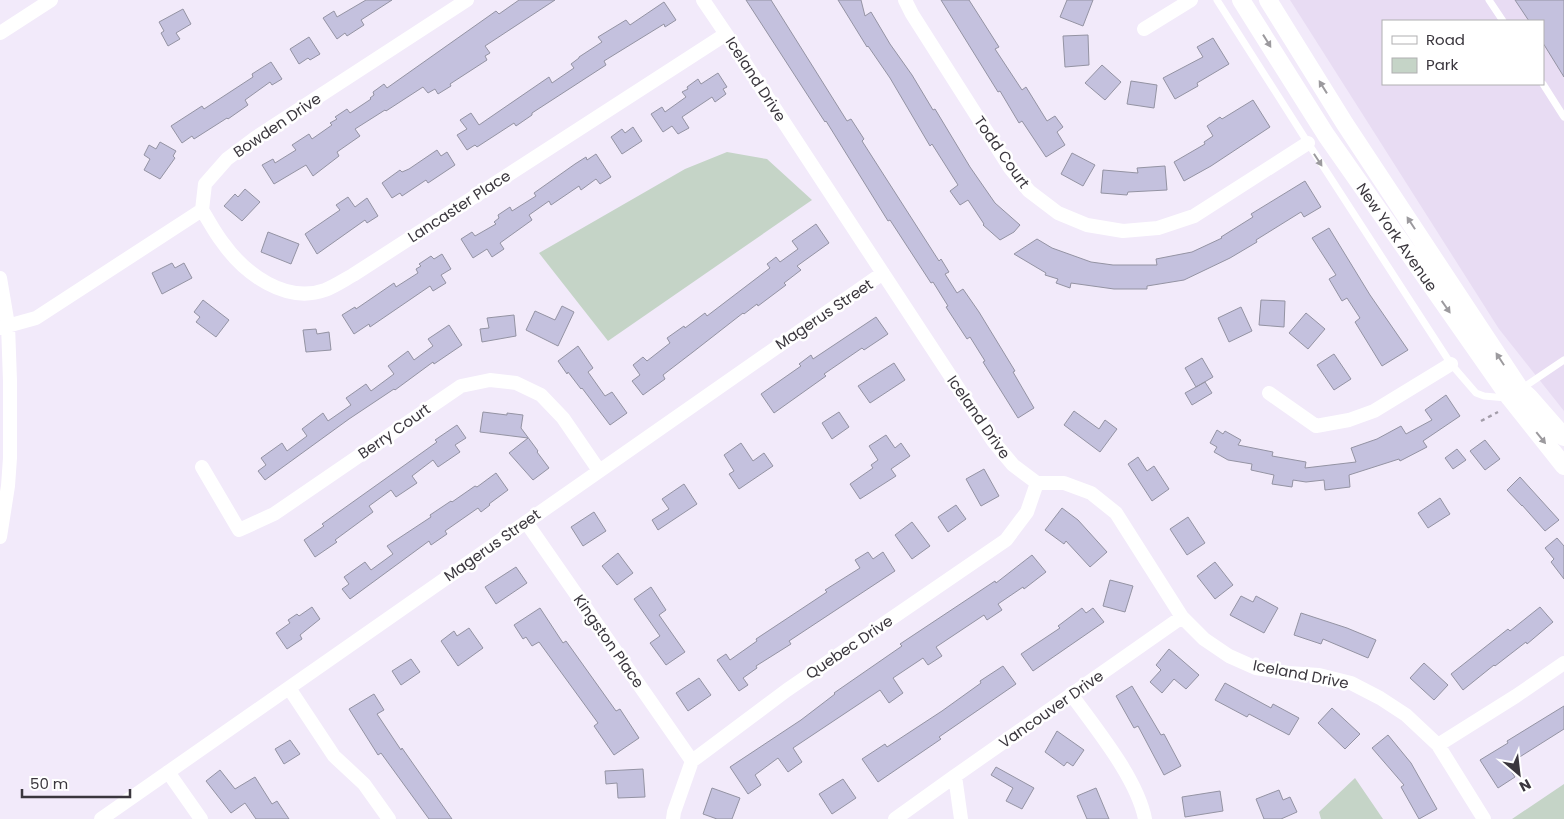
<svg xmlns="http://www.w3.org/2000/svg" width="1564" height="819" font-family="Poppins,sans-serif">
	<style>
		.built { fill: #e8dcf3; fill-rule: evenodd }
		.green { fill: #c5d4c7 }
		.building { fill: #c4c1de; stroke: #9493a3 }
		.lines { fill: none; stroke-linecap: round; stroke-linejoin: round }
		.path { stroke: #a39da9; stroke-width: 2.5; stroke-dasharray: 4 4; stroke-linecap: butt }
		.service { stroke: #fff; stroke-width: 7 }
		.minor { stroke: #fff; stroke-width: 14 }
		.tertiary { stroke: #fff; stroke-width: 18 }
		.oneway { fill: #9c9a9e }
		.labels { text-anchor: middle; dominant-baseline: central; stroke-width: 5; stroke-linejoin: round; paint-order: stroke }
		.street-label { font-size: 15px; fill: #3a363d; stroke: #fff }
	</style>
	<rect width="100%" height="100%" fill="#f2eafa"/>
	<path class="built" d="M1290,0H1564V411L1499,329ZM1383,21H1543V84H1383Z"/>
	<path class="green" d="M727,152L767,159L812,200L608,341L539,253L685,169Z
		M1355,778L1383,819H1321L1319,812Z
		M1564,784V819H1512Z"/>
	<path class="building" d="M366,0H392L361,20L364,25L347,36L345,33L337,39L323,18L334,11L337,17Z
		M519,0H555L485,46L490,53L485,56L487,60L450,84L451,86L438,94L435,89L428,93L423,87L386,111L385,110L355,129L360,136L337,152L339,156L313,176L306,165L274,184L262,165L273,159L275,163L296,150L292,145L309,134L312,139L332,125L330,123L337,119L335,117L347,109L350,113L371,99L370,98L374,95L373,92L384,84L387,88L496,11L499,14Z
		M746,0H771L847,121L851,119L864,139L862,141L939,261L941,259L949,272L945,274L957,293L963,289L979,312L1015,371L1013,372L1034,408L1018,418L983,362L985,361L970,337L967,339L946,307L948,306L933,282L931,283L890,220L888,221L826,121L825,122Z
		M838,0H861L865,16L871,12L890,44L912,75L933,110L935,109L970,167L995,203L1020,225L1014,232L1000,240L983,225L984,224L968,200L960,205L950,191L958,185L932,144L930,146L890,78L868,46L867,47Z
		M941,0H969L999,47L995,49L1022,90L1026,87L1047,121L1055,116L1063,127L1057,132L1065,145L1046,157L1022,121L1019,123L1000,91L998,92Z
		M1067,0H1093L1083,26L1060,17Z
		M1515,0H1564V77L1543,43V21H1529Z
		M664,2L676,20L665,27L664,24L604,61L606,65L532,113V115L516,126L514,123L477,147L475,145L467,150L457,135L467,129L460,120L471,113L479,125L549,77L552,83L574,68L571,64L579,58V57L602,42L598,37L626,20L630,25Z
		M183,9L191,24L176,33L180,39L168,46L161,33L164,31L159,22Z
		M1088,35L1089,65L1065,67L1063,36Z
		M309,37L320,54L310,60L308,58L299,64L290,49Z
		M1213,38L1229,64L1197,83L1198,86L1175,99L1163,78L1203,57L1197,47Z
		M271,62L282,79L272,85L270,82L245,100L248,105L228,119L227,118L194,139L192,136L182,143L171,126L202,106L204,109L253,77L252,74Z
		M1102,65L1121,82L1105,100L1085,83Z
		M718,73L727,87L723,89L726,94L715,102L712,97L682,117L689,128L678,134L672,126L663,132L651,114L662,107L665,112L686,97L682,92L688,89L687,87L698,79L701,84Z
		M1131,81L1157,85L1154,108L1127,104Z
		M1253,100L1270,127L1211,166L1184,181L1174,162L1205,144L1204,142L1213,136L1207,126L1220,117L1222,119Z
		M633,127L642,141L622,154L611,137L622,129L625,133Z
		M160,142L176,151L173,156L175,158L160,179L144,170L150,159L144,155L149,145L156,149Z
		M437,150L441,156L447,152L455,165L428,183L426,180L402,196L400,193L392,198L382,183L400,170L402,172L409,169Z
		M1072,153L1095,165L1083,186L1061,174Z
		M596,154L611,177L600,184L596,179L581,190L579,186L551,205L549,201L529,215L532,220L500,243L504,249L492,257L487,249L473,258L461,239L472,232L475,236L496,224L494,222L499,218L498,215L510,207L512,211L536,196L534,193L575,164L586,157L587,160Z
		M1165,166L1167,190L1128,192L1127,195L1101,193L1103,170L1138,173L1137,168Z
		M1305,181L1321,207L1304,217L1301,212L1256,240L1257,242L1230,258L1184,280L1147,286V289H1114L1071,283L1070,288L1056,283L1058,279L1045,275L1046,273L1014,254L1037,239L1052,248L1091,262L1113,265H1157L1156,259L1192,252L1222,238L1221,237L1253,217L1251,214Z
		M245,189L260,202L242,221L224,206L235,194L238,197Z
		M348,197L355,207L367,198L378,216L367,223L365,220L317,254L305,234L340,210L336,205Z
		M816,224L829,243L797,266L801,270L784,283L786,285L758,306L757,304L744,314L743,313L693,352L663,375L665,379L643,395L632,381L640,375L633,365L643,357L647,361L670,343L667,338L684,326L685,328L705,313L707,316L770,268L767,264L776,257L780,262L798,249L792,241Z
		M1329,228L1370,295L1408,350L1382,366L1355,322L1360,318L1347,298L1342,301L1329,279L1336,275L1312,238Z
		M268,232L299,244L291,264L261,252Z
		M442,254L451,269L441,275L446,283L433,291L430,286L370,327L369,324L354,334L342,315L355,307L356,309L394,283L396,287L418,273L416,269L421,266L419,264L431,256L434,259Z
		M172,263L175,268L184,263L192,278L162,294L152,273Z
		M203,300L229,320L216,337L196,322L200,317L194,312Z
		M1261,300L1285,301L1284,327L1259,325Z
		M562,306L574,312L558,346L526,330L535,311L555,320Z
		M1241,307L1252,331L1229,342L1218,318Z
		M1306,313L1325,329L1308,349L1289,333Z
		M514,315L516,336L482,342L480,329L489,328L487,318Z
		M876,317L888,334L864,350L862,348L824,374L826,376L774,413L761,394L801,366L799,364L811,355L813,359Z
		M449,325L462,345L434,364L433,362L395,390L394,389L349,419L265,480L258,471L266,465L261,458L282,443L287,451L307,436L302,429L323,413L328,421L351,405L346,398L366,384L371,391L394,374L388,366L408,351L414,360L433,346L428,339Z
		M316,329L317,334L329,332L331,350L306,352L303,330Z
		M578,346L593,368L588,372L605,396L612,392L627,413L610,425L582,388L581,389L568,372L567,374L558,361Z
		M1334,354L1351,379L1334,390L1317,365Z
		M1202,358L1213,377L1196,387L1185,368Z
		M894,363L905,380L870,403L858,386Z
		M1205,382L1212,393L1192,405L1185,393Z
		M1446,395L1460,416L1423,441L1427,447L1400,461L1399,459L1349,475L1350,487L1325,490L1324,480L1306,482L1293,480L1292,487L1272,484L1274,475L1251,470L1252,464L1228,460L1214,452L1217,447L1210,443L1217,430L1223,434L1225,431L1241,440L1238,445L1273,452L1272,456L1306,462L1305,468L1356,462L1351,448L1377,439L1401,426L1406,434L1432,420L1425,410Z
		M1074,411L1099,429L1105,420L1117,429L1100,452L1064,425Z
		M483,412L507,415V413L523,415L521,428L538,451L537,452L549,468L533,480L509,453L528,438L480,432Z
		M839,412L849,427L832,439L822,423Z
		M457,425L466,438L455,445L460,452L438,467L433,460L412,476L417,483L396,497L391,490L369,506L373,512L335,540L337,542L315,557L304,540L324,526L322,524L437,442L435,440Z
		M886,435L895,448L901,443L910,456L891,469L896,476L860,499L850,484L873,468L871,465L878,460L869,446Z
		M1485,440L1500,459L1485,470L1470,451Z
		M741,443L753,461L764,453L773,466L739,489L729,474L734,471L724,455Z
		M1457,449L1466,460L1453,469L1445,458Z
		M1138,457L1147,471L1154,466L1169,489L1152,501L1128,464Z
		M984,469L999,496L981,506L966,479Z
		M496,473L508,490L489,504L490,505L481,512L478,508L445,531L447,534L431,545L429,541L350,599L342,589L349,584L344,577L365,562L371,570L393,554L387,546L431,517L430,515L451,501L452,502L475,486L477,487Z
		M1520,477L1559,520L1545,531L1522,505V506L1507,490Z
		M684,484L697,504L658,530L652,520L669,509L662,499Z
		M1440,498L1450,514L1428,528L1418,513Z
		M956,505L966,519L948,532L938,517Z
		M1062,508L1078,520L1107,552L1090,567L1066,541L1064,544L1045,530Z
		M594,512L606,531L583,546L571,527Z
		M1188,517L1205,543L1187,555L1170,529Z
		M912,522L930,546L912,559L895,535Z
		M1557,538L1564,546V579L1551,562L1554,559L1545,548Z
		M868,552L873,559L883,552L895,571L789,641L791,644L756,666L757,668L743,678L748,685L739,691L717,660L726,654L730,660L757,641L756,639L827,592L825,590L860,568L855,560Z
		M618,553L633,573L617,585L602,566Z
		M1032,555L1046,572L1024,589L1023,587L998,604L1002,610L987,620L984,615L936,647L942,656L928,665L923,658L893,678L903,693L889,703L880,690L793,748L802,762L788,772L778,758L755,775L761,785L748,794L730,767L801,720L835,694L834,693L902,646L900,644L995,581L996,583Z
		M1215,562L1233,585L1215,599L1197,576Z
		M516,567L527,583L496,604L485,587Z
		M1110,580L1133,586L1125,612L1103,606Z
		M651,587L666,610L659,615L685,652L666,665L650,643L660,636L634,599Z
		M1241,596L1253,602L1256,596L1278,608L1264,633L1230,615Z
		M312,607L320,619L300,635L302,639L287,649L276,633L290,623L288,620L297,614L299,616Z
		M1540,607L1553,622L1527,644L1526,642L1495,666L1494,665L1463,690L1451,674L1508,629L1510,631Z
		M540,608L563,643L566,641L616,711L620,709L639,738L614,755L594,726L598,723L539,642L532,646L526,637L523,639L514,625Z
		M1082,608L1086,613L1093,608L1104,622L1033,671L1021,654L1060,628L1058,626Z
		M1301,613L1347,628L1376,640L1368,658L1323,639L1321,644L1294,635Z
		M469,628L483,648L458,666L441,641L454,631L457,636Z
		M1169,649L1199,675L1186,689L1174,679L1162,693L1150,682L1161,670L1156,665Z
		M411,659L420,672L401,685L392,671Z
		M1424,663L1448,685L1434,700L1410,678Z
		M1003,666L1016,684L939,737L941,739L878,782L862,759L885,744L887,747L942,711L981,683L980,681Z
		M699,678L711,695L688,711L676,693Z
		M1225,683L1271,708L1273,704L1299,718L1289,735L1249,714L1247,717L1215,700Z
		M1132,686L1161,735L1164,734L1181,766L1164,775L1138,726L1134,728L1116,696Z
		M374,694L384,710L377,714L401,750L402,748L452,819H429L381,753L378,755L349,709Z
		M1564,706V729L1507,765L1515,777L1498,788L1480,760L1508,743L1507,741Z
		M1332,708L1360,734L1345,749L1318,723Z
		M1057,731L1084,750L1073,766L1067,762L1064,766L1045,752Z
		M1388,735L1411,763L1437,809L1419,819L1401,787L1404,785L1372,748Z
		M290,740L300,754L284,764L275,749Z
		M996,767L1034,788L1022,809L1006,801L1013,788L991,775Z
		M643,769L645,797L618,798L617,783L606,784L605,771Z
		M220,770L235,789L255,777L272,804L277,801L289,819H256L245,803L231,813L206,781Z
		M843,779L856,798L832,814L819,794Z
		M712,788L740,798L732,819H717L703,814Z
		M1096,788L1109,819H1087L1077,796Z
		M1279,790L1283,800L1290,797L1297,812L1281,819H1264L1256,799Z
		M1220,791L1223,811L1185,817L1182,797Z"/>
	<g class="lines">
		<path class="path" d="M1481,421L1498,412"/>
		<path class="service" d="M1217,0L1308,143L1451,364L1476,393L1484,396L1506,398
			M1489,0L1503,21
			M1543,84L1564,117
			M1521,389L1564,360"/>
		<path class="minor" d="M703,0L726,34L993,441L1013,465L1037,483H1064L1091,493L1116,513L1182,617L1204,639L1229,656L1256,668L1288,673L1319,675L1351,683L1380,698L1406,715L1438,745L1484,819
			M905,0L912,14L1010,168L1029,191L1058,213L1087,225L1123,231L1158,228L1194,216L1308,143
			M1144,29L1191,0
			M0,33L51,0
			M202,210C209,221 215,233 223,243C245,274 286,304 325,290C335,286 344,280 353,275L726,34
			M0,278L8,325L10,381V458L8,486L0,537
			M0,328L36,318L202,210L205,184L227,159L255,138L467,0
			M1269,393L1316,426L1349,420L1374,411L1451,364
			M202,467L239,530L274,514L461,386L490,380L516,383L541,395L563,418L598,469
			M526,522L692,761
			M289,688L334,756L364,784L389,819
			M1071,694C1096,729 1137,778 1145,819
			M1438,745L1516,696L1564,663
			M168,772L201,819
			M101,819C361,636 621,453 883,273
			M673,819L674,812L692,761L787,690L1006,540L1027,512L1037,483
			M895,819L955,776
			M961,819L955,776L1182,617"/>
		<path class="tertiary" d="M1241,0L1326,135L1510,398L1564,466
			M1268,0L1345,124L1520,389L1529,397L1564,437"/>
	</g>
	<defs><path id="oneway-solid" d="M-6-.8H1V-3.2L6.5 0L1 3.2V.8H-6Z" transform="scale(1.25)"/></defs>
	<g class="oneway">
		<use href="#oneway-solid" transform="translate(1267 41) rotate(58)"/>
		<use href="#oneway-solid" transform="translate(1323 87) rotate(-122)"/>
		<use href="#oneway-solid" transform="translate(1318 160) rotate(57)"/>
		<use href="#oneway-solid" transform="translate(1411 223) rotate(-123)"/>
		<use href="#oneway-solid" transform="translate(1446 307) rotate(55)"/>
		<use href="#oneway-solid" transform="translate(1500 359) rotate(-123)"/>
		<use href="#oneway-solid" transform="translate(1541 438) rotate(51)"/>
	</g>
	<g class="labels">
		<g class="street-label">
			<text transform="translate(756 79) rotate(57)">Iceland Drive</text>
			<text transform="translate(277 125) rotate(-34)">Bowden Drive</text>
			<text transform="translate(1002 152) rotate(55)">Todd Court</text>
			<text transform="translate(459 206) rotate(-33)">Lancaster Place</text>
			<text transform="translate(1397 237) rotate(55)">New York Avenue</text>
			<text transform="translate(824 314) rotate(-34)">Magerus Street</text>
			<text transform="translate(979 417) rotate(55)">Iceland Drive</text>
			<text transform="translate(394 431) rotate(-35)">Berry Court</text>
			<text transform="translate(492 545) rotate(-35)">Magerus Street</text>
			<text transform="translate(609 641) rotate(55)">Kingston Place</text>
			<text transform="translate(849 647) rotate(-34)">Quebec Drive</text>
			<text transform="translate(1301 674) rotate(11)">Iceland Drive</text>
			<text transform="translate(1051 709) rotate(-35)">Vancouver Drive</text>
		</g>
	</g>
	<rect x="1382" y="20" width="162" height="65" fill="#ffffff" stroke="#b0afb1"/>
	<rect x="1392" y="36" width="25" height="8" fill="#ffffff" stroke="#b0afb1"/>
	<text x="1426" y="45" font-size="15" fill="#3a363d">Road</text>
	<rect x="1392" y="58" width="25" height="15" fill="#c5d4c7" stroke="#b0afb1"/>
	<text x="1426" y="70" font-size="15" fill="#3a363d">Park</text>
	<g transform="translate(1519 774) rotate(152)" stroke="#ffffff" stroke-width="4" paint-order="stroke">
	<path d="M0-4L9 19L0 12L-9 19Z" fill="#3a363d"/>
	<text y="-8" font-size="14" font-weight="bold" text-anchor="middle" fill="#3a363d">N</text>
	</g>
	<path d="M22 789v8h108v-8" fill="none" stroke="#3a363d" stroke-width="2.5"/>
	<text x="30" y="789" font-size="15" fill="#3a363d" stroke="#ffffff" stroke-width="4" paint-order="stroke">50 m</text>
</svg>
